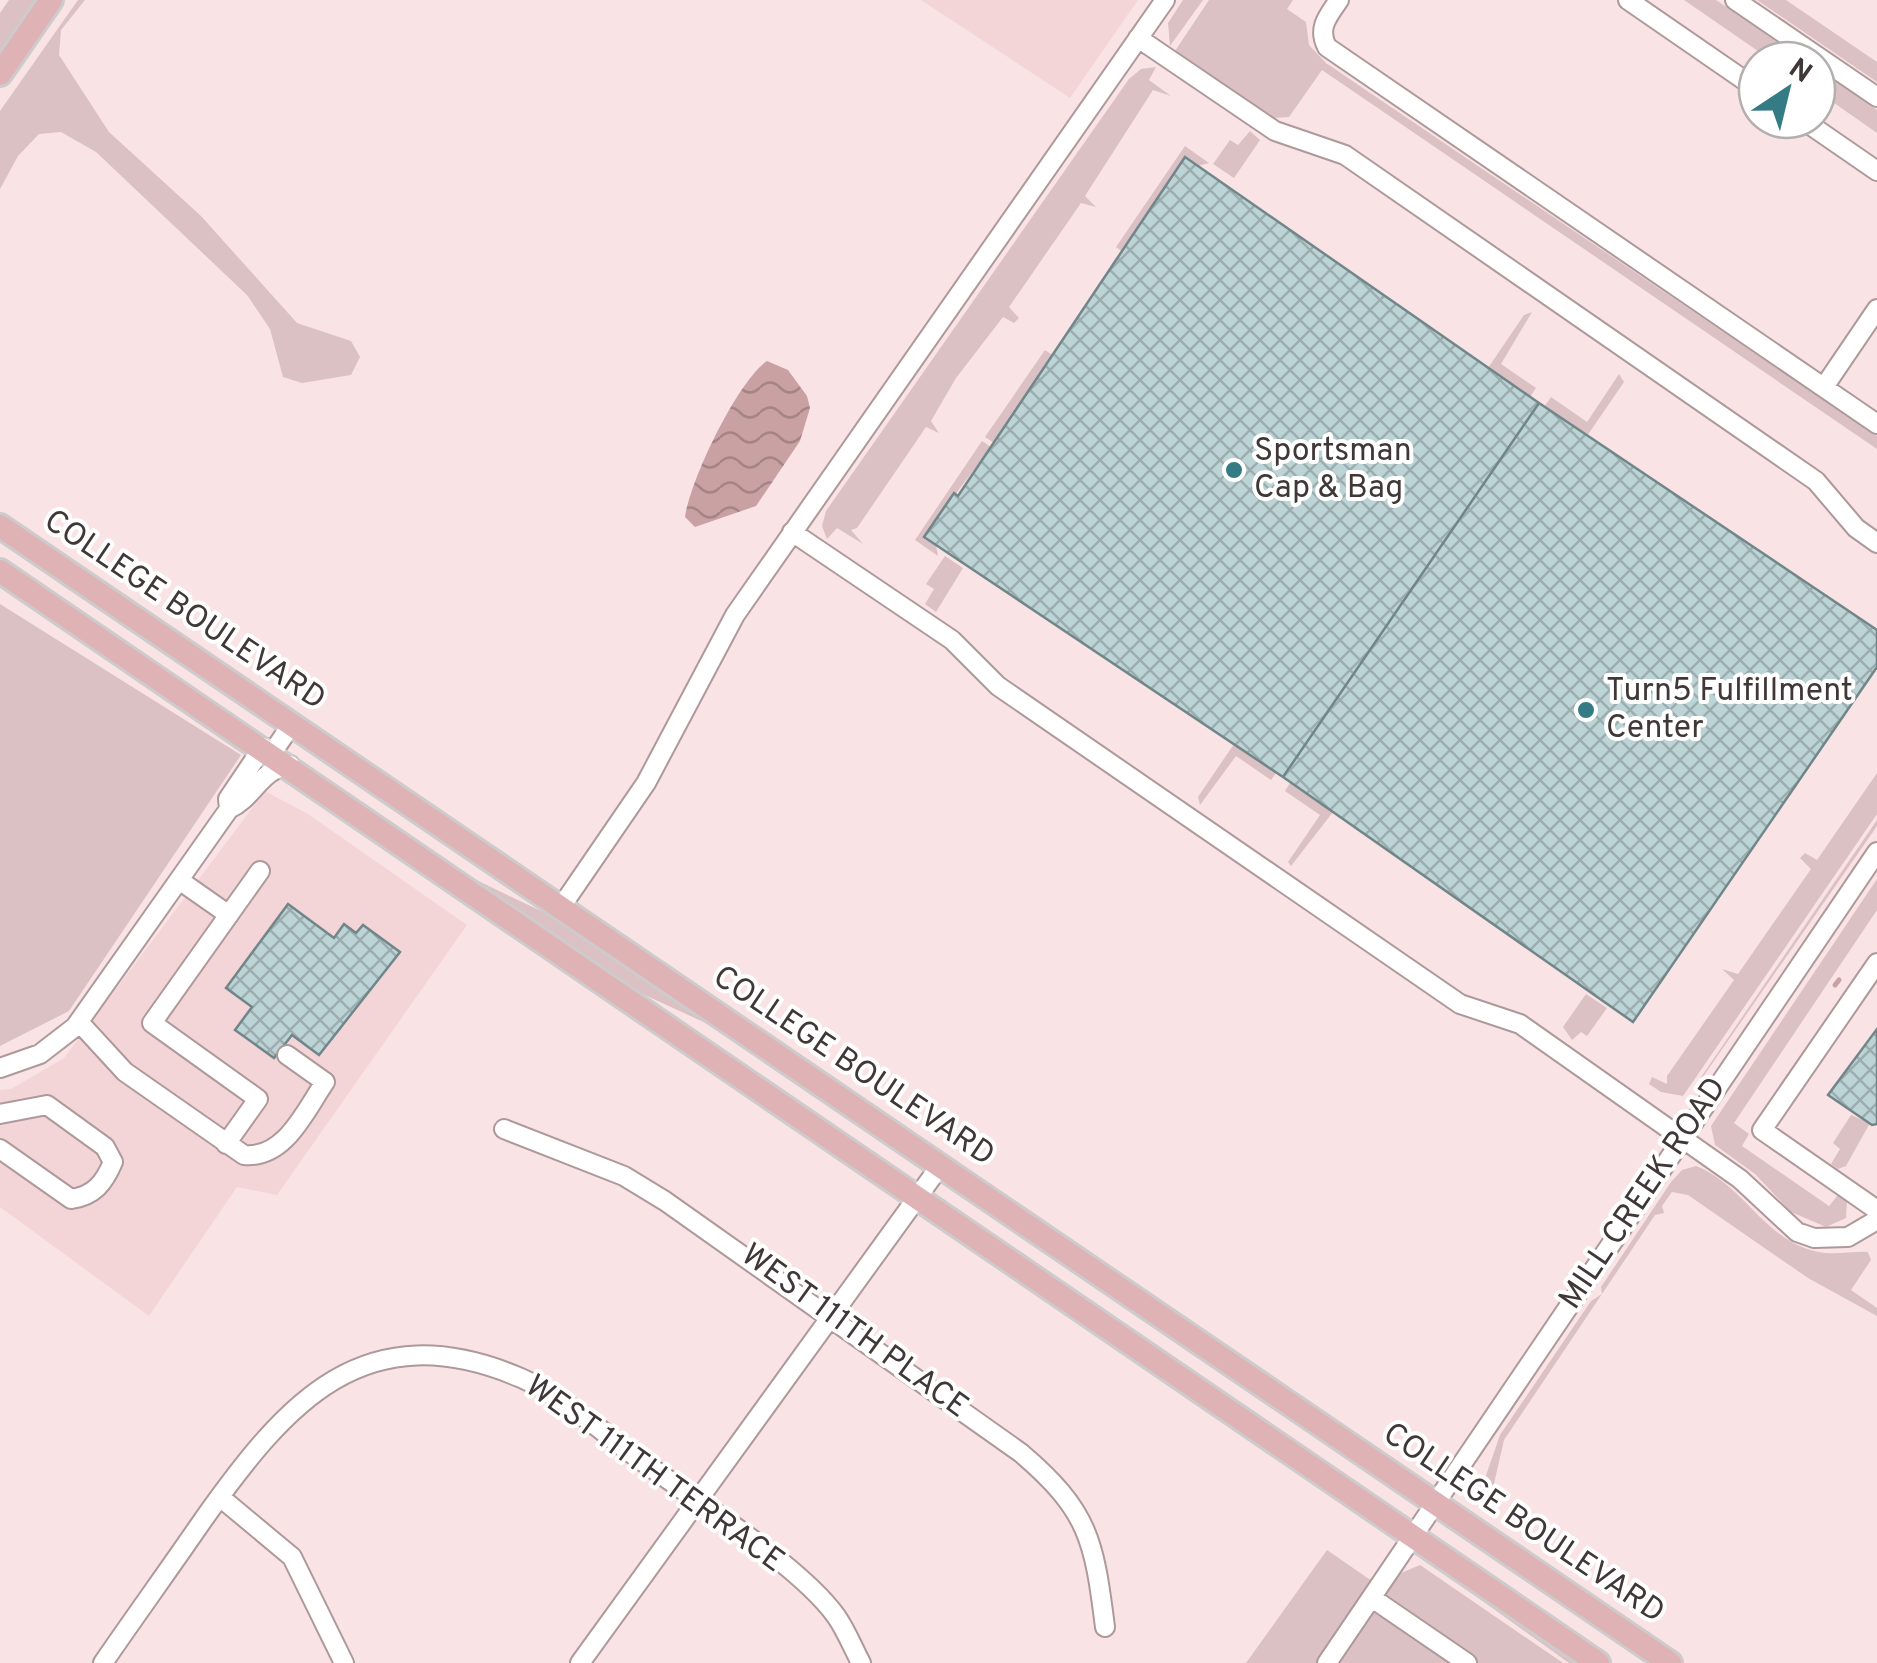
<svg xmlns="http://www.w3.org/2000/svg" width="1877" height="1663" font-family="Overpass,sans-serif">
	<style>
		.built { fill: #f4d5d7 }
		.green { fill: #dbc1c3 }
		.water { fill: url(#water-waves) }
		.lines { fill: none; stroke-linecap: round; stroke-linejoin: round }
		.stream { stroke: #c9a1a3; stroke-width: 5 }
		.building { fill: url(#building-cross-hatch); stroke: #718689; stroke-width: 2.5 }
		.minor-casing { stroke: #ae999a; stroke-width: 22 }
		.major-casing { stroke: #cdcbcb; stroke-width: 28 }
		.minor { stroke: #fff; stroke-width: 18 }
		.major { stroke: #dfb2b6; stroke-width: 22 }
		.poi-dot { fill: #347b85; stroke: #fff; stroke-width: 4 }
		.labels { text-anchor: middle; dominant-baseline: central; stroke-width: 8; stroke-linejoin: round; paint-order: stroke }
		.poi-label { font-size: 32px; fill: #403738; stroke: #fff; text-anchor: start }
		.street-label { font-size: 32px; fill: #403738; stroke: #fff }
	</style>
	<defs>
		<pattern id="water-waves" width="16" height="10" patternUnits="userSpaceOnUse" patternTransform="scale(2.5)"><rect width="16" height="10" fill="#c9a1a3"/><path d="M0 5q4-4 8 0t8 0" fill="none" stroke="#a58486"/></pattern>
		<pattern id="building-cross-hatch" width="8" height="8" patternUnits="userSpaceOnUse" patternTransform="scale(2.5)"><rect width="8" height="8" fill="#bdd4d7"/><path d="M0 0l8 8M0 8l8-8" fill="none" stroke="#9badaf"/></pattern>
	</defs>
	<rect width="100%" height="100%" fill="#fae3e5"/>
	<path class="built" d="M921,0H1138L1070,98Z
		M265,791L308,814L467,925L277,1195L237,1187L149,1316L0,1207V1090L11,1089L64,1058Z"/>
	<path class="green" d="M9,0H37L0,53V13Z
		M78,0H85L61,30L59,55L109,132L201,216L297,323L351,341L360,357L351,375L302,383L283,377L270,329L247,295L96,152L61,132L39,134L18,156L0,189V111Z
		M1183,0H1203L1170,46L1168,23Z
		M1209,0H1293L1287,9L1306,22L1309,45L1326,63L1877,436V449L1322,70L1289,117L1273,118L1175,51Z
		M1684,0H1716L1804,60H1771Z
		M1757,0H1786L1877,62V82Z
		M1156,67L1149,80L1171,96L1153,90L1085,196L1096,207L1081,203L1009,307L1019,318L1014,323L1003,317L956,378L931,421L939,433L926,427L857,528L851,530L863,544L837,528L827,539L822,526L826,511L1129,79L1141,69Z
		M1817,69L1877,110V133L1817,91Z
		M1250,131L1260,140L1234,178L1213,164L1230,140L1238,145Z
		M1185,146L1209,163L1198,166L1185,157L1124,253L1116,247Z
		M1532,312L1501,364L1536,388L1530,397L1488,368L1524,315Z
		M1045,350L1054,356L994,443L985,437Z
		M1619,374L1624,382L1587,436L1544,407L1551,397L1587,422Z
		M982,441L991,447L924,536L936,545L938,556L915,540Z
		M945,556L963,568L936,612L925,604L934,589L926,584Z
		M0,604L241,755L69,1011L0,1046Z
		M1234,744L1276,773L1271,780L1236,756L1200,805L1198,797Z
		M1877,773V814L1683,1096L1661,1092L1649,1084L1652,1077L1667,1084V1076L1734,980L1722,969L1738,974L1811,869L1800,858L1805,853L1817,860Z
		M1290,783L1333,812L1291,866L1288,862L1320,815L1285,791Z
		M1877,820V826L1698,1084L1697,1083Z
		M470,877L562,921L723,1031L621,984Z
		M1877,879V910L1734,1123L1749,1134L1742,1146L1829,1206L1838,1195L1847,1200L1846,1218L1826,1227L1791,1212L1755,1174L1715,1145L1711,1126Z
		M1586,994L1607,1008L1587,1036L1581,1032L1572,1040L1563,1027Z
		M1851,1115L1870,1123L1846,1166L1838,1169L1831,1164L1840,1149L1833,1143Z
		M1696,1166C1744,1185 1763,1238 1814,1251C1833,1256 1850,1251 1868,1252L1871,1260L1851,1290L1877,1308V1316L1808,1278L1688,1195L1672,1192L1662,1206L1664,1213L1655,1215L1504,1440L1490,1501L1482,1487L1500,1435L1591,1301L1602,1294L1601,1287L1671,1182L1682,1170Z
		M1327,1550L1385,1590L1401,1573L1420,1565L1563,1663H1246Z
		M1452,1579L1459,1582L1576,1663H1569Z"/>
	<path class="water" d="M767,361L788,370L807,396L810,408L800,441L756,506L695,527L685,517C690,480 737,382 767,361Z"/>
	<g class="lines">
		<path class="stream" d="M1835,985L1839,980"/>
	</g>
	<path class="building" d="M1185,157L1539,403L1283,777L924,537L954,493L958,496Z
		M1539,403L1877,630V667L1633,1022L1283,777Z
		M288,904L334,938L344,924L356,933L363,925L400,952L319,1055L292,1035L274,1058L235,1030L252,1007L226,988Z
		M1877,1029V1124L1872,1125L1828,1095Z"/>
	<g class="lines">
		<g class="minor-casing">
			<path id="minor" d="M1339,0C1328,16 1317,28 1327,47L1877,424
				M1628,0L1757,89
				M1735,0L1877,97
				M1138,38L1275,131L1345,155L1816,481L1856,528L1877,543
				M1803,120L1877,171
				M1824,387L1877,309
				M792,532L952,640L998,686L1460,1004L1520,1024L1740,1179L1797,1232L1814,1238L1848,1237L1877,1220
				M272,753L292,724
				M229,809L228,799L263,747
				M179,880L229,915
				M561,907L646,783L735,615L1165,0
				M1877,963L1762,1130L1877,1210
				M79,1022L125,1072L244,1155C285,1159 305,1111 325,1082L287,1055
				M0,1068L40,1054L75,1027L229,809C254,798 260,769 290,765
				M0,1114L47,1105L105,1147L113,1162C104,1183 94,1196 71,1199L0,1149
				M504,1129L624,1176L665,1201L1021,1453C1089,1511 1094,1540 1105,1627
				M226,1144L258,1099L152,1023L260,871
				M220,1497L292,1557L344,1663
				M1372,1598L1467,1663
				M103,1663C136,1615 170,1568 203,1520C286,1403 364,1311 521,1378C565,1397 606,1436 646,1464C697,1501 801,1567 836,1616C846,1630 853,1648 861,1663
				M580,1663L940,1166
				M1327,1663L1877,852"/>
		</g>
		<g class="major-casing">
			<path id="major" d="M0,74L51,0
				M0,526L1670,1663
				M0,571L1598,1663"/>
		</g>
		<use href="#minor" class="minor"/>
		<use href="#major" class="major"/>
	</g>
	<g class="poi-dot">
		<circle cx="1234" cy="470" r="10"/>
		<circle cx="1586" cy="710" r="10"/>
	</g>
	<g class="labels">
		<g class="poi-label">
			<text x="1254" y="452">Sportsman<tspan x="1254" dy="37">Cap &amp; Bag</tspan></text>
			<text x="1606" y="692">Turn5 Fulfillment<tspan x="1606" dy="37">Center</tspan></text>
		</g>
		<g class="street-label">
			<text transform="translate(184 611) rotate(34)">COLLEGE BOULEVARD</text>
			<text transform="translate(853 1067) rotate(34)">COLLEGE BOULEVARD</text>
			<text transform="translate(1644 1194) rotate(-56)">MILL CREEK ROAD</text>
			<text transform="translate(854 1332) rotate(36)">WEST 111TH PLACE</text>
			<text transform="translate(654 1475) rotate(36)">WEST 111TH TERRACE</text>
			<text transform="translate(1523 1524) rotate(34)">COLLEGE BOULEVARD</text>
		</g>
	</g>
	<g transform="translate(1787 90) rotate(35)"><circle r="48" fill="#ffffff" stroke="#b3afaf" stroke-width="2.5"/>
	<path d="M0-8L18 38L0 25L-18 38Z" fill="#347b85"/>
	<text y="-15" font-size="28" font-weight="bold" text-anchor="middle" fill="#403738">N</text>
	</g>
</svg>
